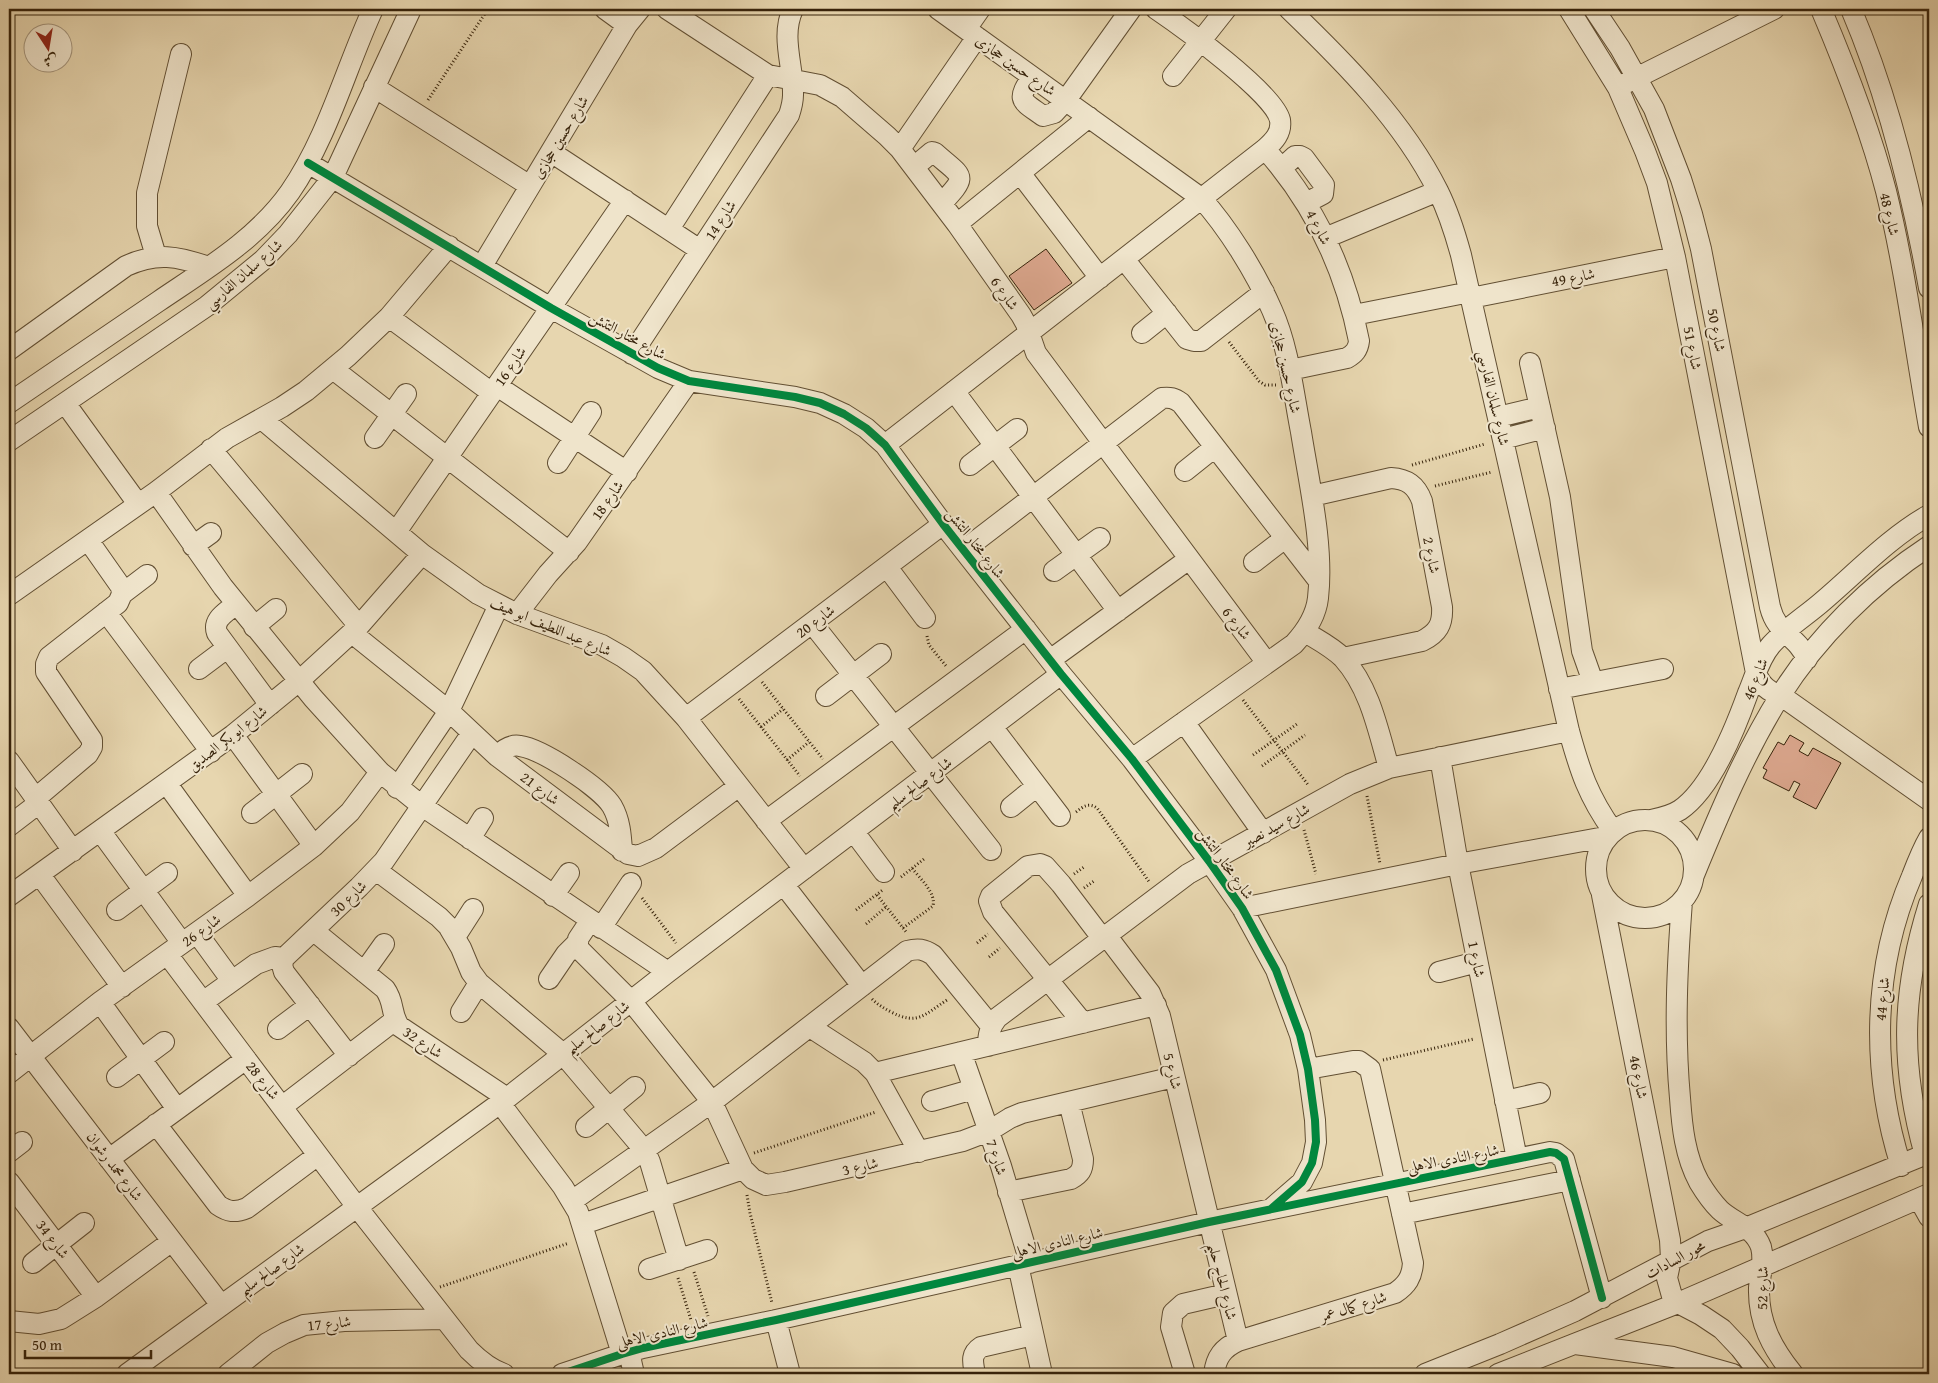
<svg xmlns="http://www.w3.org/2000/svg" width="1938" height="1383" font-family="'Gentium Book Plus',Amiri,serif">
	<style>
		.building { fill: #dca78e; stroke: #36220a }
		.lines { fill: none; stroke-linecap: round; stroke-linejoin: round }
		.minor-casing { stroke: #624f33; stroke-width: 22 }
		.path { stroke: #36220a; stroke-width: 3; stroke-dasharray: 1 2.5; stroke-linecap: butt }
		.minor { stroke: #efe4cb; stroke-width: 20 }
		.cycleway-casing { stroke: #efe4cb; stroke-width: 11 }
		.cycleway { stroke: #00873e; stroke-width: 8 }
		.labels { text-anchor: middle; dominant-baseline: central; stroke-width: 4; stroke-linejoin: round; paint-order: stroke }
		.street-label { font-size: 15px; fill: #36220a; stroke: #efe4cb }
	</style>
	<rect width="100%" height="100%" fill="#e7d6af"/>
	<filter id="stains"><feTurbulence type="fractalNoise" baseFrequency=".004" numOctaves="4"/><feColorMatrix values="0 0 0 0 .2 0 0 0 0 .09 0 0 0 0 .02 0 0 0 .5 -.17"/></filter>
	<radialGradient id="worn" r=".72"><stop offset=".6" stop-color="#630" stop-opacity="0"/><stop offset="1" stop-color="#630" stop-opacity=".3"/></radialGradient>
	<path class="building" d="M1046,249L1072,283L1034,310L1009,276Z
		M1790,735L1804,743L1799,751L1808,756L1813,748L1841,763L1816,809L1793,797L1800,784L1794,781L1789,791L1763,778L1767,770L1763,768L1778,742L1784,745Z"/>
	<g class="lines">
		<g class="minor-casing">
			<path id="minor" d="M605,9L627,25
				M667,9L768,75L820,85L842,97L887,136L900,149L957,224L1021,315L1026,324L1036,353L1267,663
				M938,9L1201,198C1228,228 1256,273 1272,310C1289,348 1293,391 1301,432C1309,483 1324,546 1318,598C1316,616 1306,631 1294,644L1132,759
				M1289,9C1344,62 1403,121 1438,191C1448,211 1455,233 1461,255L1569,731C1580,771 1588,796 1613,831
				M1569,9L1618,88L1645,151L1657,183L1675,257L1756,673C1761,685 1768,692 1780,695L1929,800
				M1594,9L1620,48L1654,109L1681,179L1692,214L1701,249L1770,607C1777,635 1796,634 1807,659
				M1821,9C1846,68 1870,129 1886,191C1905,268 1915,348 1929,427
				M1851,9C1889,98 1912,193 1929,288
				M966,29L980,9
				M1173,76L1226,9
				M1032,77C1016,101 1021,100 1043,116L1054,113L1066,100L1131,9
				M1626,83L1774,9
				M374,87L530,186
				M900,149L977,37
				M1265,149C1314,204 1345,269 1359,341C1358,350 1354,354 1347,358L1290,370
				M551,152L700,250
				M308,163L551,308L658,368L689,381L795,397L820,403L844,414L866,428L885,445L943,524L1061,674L1132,759L1209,861L1242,908L1276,970L1300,1035L1308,1069L1315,1120L1316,1142L1312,1163L1302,1182L1271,1209
				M914,167L932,152L935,153C963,178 969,174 942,203
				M1282,168L1295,156H1300L1304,158L1324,185L1323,194L1306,203
				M1020,173L1100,278
				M957,224L1089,117
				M669,229L768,75
				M1325,238L1438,191
				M156,256L147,226V193L181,54
				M1124,259L1187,339L1194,341H1201L1264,292
				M482,266L627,25L640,9
				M1471,298L1675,257
				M1354,315L1470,292
				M389,317L492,393
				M1142,333L1167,313
				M9,350L126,266C157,252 177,256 209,267
				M632,354L789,115C791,109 793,102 793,95C794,67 780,37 793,9
				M1530,363L1560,497L1582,651L1593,682
				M333,369L569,552
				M497,386L627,472
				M954,391L1118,611
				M9,403C59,369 109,335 159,301C206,269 257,239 290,192C328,137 345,70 373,9
				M65,403L138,504
				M1498,417L1540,407
				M262,419L422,554L478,594L517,614L602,645L623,657L643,671L686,718L804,869
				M375,438L406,394
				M1503,439L1545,428
				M9,441L207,306L263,260L288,234L333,177L411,9
				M885,445L1265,149C1274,141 1282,133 1280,120C1274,93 1181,26 1156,9
				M211,449L359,626
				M558,463L591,412
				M970,465L1017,429
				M1185,471L1215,447
				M156,492L223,587L313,698L380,772L422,806L668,972
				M1312,496L1391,478C1407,479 1416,485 1422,501L1442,607C1443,624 1438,633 1422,641L1343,658
				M396,532L625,200
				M193,546L211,533
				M964,550L1162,398C1170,397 1174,398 1181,403L1318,580
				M1254,562L1285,538
				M887,567L925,618
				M1054,571L1100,538
				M122,594L147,575
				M9,595L156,492L227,438L282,407L306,391L348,356L389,317L449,246
				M236,604C227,612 212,619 217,633L270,705
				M106,612L211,752
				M517,614L548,574L577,542L689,381
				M812,623L991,850
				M254,627L276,609
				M1305,632C1318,640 1332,647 1343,658C1370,688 1378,730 1389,768
				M352,633L449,711L497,756L628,854L638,856L656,848L739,786
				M1050,660L1189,559
				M199,669L227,648
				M1559,689L1663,669
				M826,696L881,654
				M686,718L943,524
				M1184,722L1263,833
				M993,728L1060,816
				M233,735L314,846
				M497,756C503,750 511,744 520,746C542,749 601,788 612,806C620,820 621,835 622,851
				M1440,757L1458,864L1517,1159
				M9,761L73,851
				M167,784L248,896
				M397,788L449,711L499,605
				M36,798L88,754L92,747V740L46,672V664L49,657L118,603L122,594L121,587L88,540
				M1011,807L1037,786
				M252,813L302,774
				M1596 869a49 49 0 1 1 98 0a49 49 0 1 1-98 0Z
				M1651,820C1661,818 1671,816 1680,810C1712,788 1735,729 1748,693C1755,677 1759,659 1771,645C1786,628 1806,616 1823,601C1857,572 1890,537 1929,515
				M766,821L1026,629
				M9,826L39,803
				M101,832L182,943
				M854,832L884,872
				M470,839L483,818
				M376,870L439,917L448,926L461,948L471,972L479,983L563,1054L645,1151L650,1162L679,1260
				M40,875L122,987
				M1694,875C1719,814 1745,752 1780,696C1817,637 1871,584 1929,546
				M784,885L862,986
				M1602,895L1670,1240L1671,1259L1667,1278L1672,1296L1678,1303L1701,1315L1722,1329L1740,1348L1760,1374
				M9,896L233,735L299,681L359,626L422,554
				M553,896L569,873
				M1682,901C1677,968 1674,1032 1680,1098C1682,1127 1685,1156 1699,1182C1705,1192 1712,1202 1720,1210C1734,1223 1754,1227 1761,1247C1765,1262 1760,1274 1759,1288C1758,1322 1772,1348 1793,1374
				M1242,908L1458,864L1605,837
				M117,910L167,873
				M590,921L578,939V948L631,1001L712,1102L743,1169L753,1179L766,1185L785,1182L963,1141L989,1131L1010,1118L1022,1113L1174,1077
				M601,928L631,883
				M314,931L385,989C395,1003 390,1012 399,1026L507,1098
				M197,933L232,981
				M1106,935L1150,993L1160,1016L1238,1341
				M455,937L473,909
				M167,954L357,1207L469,1350C480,1361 490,1369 504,1374
				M364,972L384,944
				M1439,972L1477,962
				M549,979L566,954L577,943
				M100,1002L177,1109
				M203,1002L256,964L275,957L284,958
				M461,1012L479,983
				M1083,1023L993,912L989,901L991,896L1028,866L1040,864L1045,866L1061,884L1102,938
				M810,1027L864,1062L875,1073L919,1152
				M9,1028L221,1305
				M278,1029L310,1005
				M988,1046C988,1034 990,1027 997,1018L1188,874L1350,784L1389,768L1569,731
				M961,1052L1001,1166L1030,1263
				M349,1056L284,972L282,965L284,958L359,887L384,861L472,733
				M9,1073L100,1002L248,896L314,846L350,812L380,772
				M875,1073L1156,1005
				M117,1077L164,1042
				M932,1101L974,1089
				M1505,1101L1540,1093
				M500,1103L563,1187L578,1212L622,1354
				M283,1106L395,1020
				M156,1124L218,1205C228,1212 235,1213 247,1208L318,1155
				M586,1127L635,1087
				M9,1152L22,1142
				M1925,1155C1900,1066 1901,993 1929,904
				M109,1159L246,1059
				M1901,1166C1871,1071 1872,969 1912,876C1917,863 1922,850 1929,838
				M9,1182L96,1297
				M1008,1192L1071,1179C1080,1174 1083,1170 1083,1159L1069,1102
				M1919,1199L1929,1217
				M572,1201L712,1102L907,951C918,948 924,949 933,955L991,1026
				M1402,1214L1570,1180
				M583,1224L743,1169
				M33,1263L84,1223
				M1018,1265L1042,1374
				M649,1269L707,1250
				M776,1320L790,1374
				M9,1321L39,1324L61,1319L96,1297L172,1241
				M1575,1344L1673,1357L1733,1374
				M629,1352L634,1374
				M127,1374L507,1098L668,972L1061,674
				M228,1374L267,1343L285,1333L304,1325L344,1321L444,1319
				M562,1374L622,1354L643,1348L776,1320L1209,1222L1550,1152L1556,1153L1564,1159L1602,1298
				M975,1374C973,1363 970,1354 981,1347L1033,1335
				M1185,1374L1171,1327L1173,1313L1183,1304L1226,1294
				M1214,1374C1216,1357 1223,1348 1238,1341L1395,1293C1407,1285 1412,1277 1413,1263L1370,1069L1359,1061H1353L1308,1069
				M1425,1374L1500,1344L1575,1311L1708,1241L1748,1227L1929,1153
				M1498,1374L1678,1303L1929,1194"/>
		</g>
		<path class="path" d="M428,100L488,9
			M1229,342L1259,381L1265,385H1276
			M1412,465L1485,444
			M1435,486L1492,472
			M927,636L929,645L946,666
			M762,682L823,759
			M739,699L800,776
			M1243,700L1309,786
			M761,727L783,709
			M1253,755L1297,724
			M787,760L809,742
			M1262,766L1305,735
			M1367,796L1380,864
			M1076,812C1083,807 1088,802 1097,808L1150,883
			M1304,830L1316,874
			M1074,874L1084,867
			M901,877L924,859
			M1084,888L1094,881
			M877,895L907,933
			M642,898L676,943
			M856,910L884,889
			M866,924L886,907
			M903,928L933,906C936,892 920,879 912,868
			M977,943L988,934
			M989,957L1000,948
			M872,999C878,1005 884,1008 891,1012C918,1026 925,1014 947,1000
			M1383,1060L1474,1039
			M754,1153L876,1112
			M747,1195L750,1213L772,1303
			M694,1272L708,1316
			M678,1278L691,1320
			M440,1287L569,1243"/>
		<use href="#minor" class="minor"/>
		<g class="cycleway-casing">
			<path id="cycleway" d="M308,163L551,308L658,368L689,381L795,397L820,403L844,414L866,428L885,445L943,524L1061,674L1132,759L1209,861L1242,908L1276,970L1300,1035L1308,1069L1315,1120L1316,1142L1312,1163L1302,1182L1271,1209
				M562,1374L622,1354L643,1348L776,1320L1209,1222L1550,1152L1556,1153L1564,1159L1602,1298"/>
		</g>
		<use href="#cycleway" class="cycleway"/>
	</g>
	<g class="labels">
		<g class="street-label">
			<text transform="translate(1016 65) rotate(35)">شارع حسين حجازى</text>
			<text transform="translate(560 137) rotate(-59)">شارع حسين حجازى</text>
			<text transform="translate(1890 214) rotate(77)">شارع 48</text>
			<text transform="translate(720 220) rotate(-57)">شارع 14</text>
			<text transform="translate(1319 227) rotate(63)">شارع 4</text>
			<text transform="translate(243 274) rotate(-41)">شارع سلمان الفارسي</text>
			<text transform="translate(1573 277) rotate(-11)">شارع 49</text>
			<text transform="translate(1005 293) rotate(55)">شارع 6</text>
			<text transform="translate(1717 330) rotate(79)">شارع 50</text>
			<text transform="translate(628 335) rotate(29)">شارع مختار التتش</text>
			<text transform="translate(1693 348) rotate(79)">شارع 51</text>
			<text transform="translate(510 366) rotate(-56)">شارع 16</text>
			<text transform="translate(1286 367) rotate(77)">شارع حسين حجازى</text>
			<text transform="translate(1494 398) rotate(77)">شارع سلمان الفارسي</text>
			<text transform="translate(607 500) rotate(-55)">شارع 18</text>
			<text transform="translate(976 543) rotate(52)">شارع مختار التتش</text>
			<text transform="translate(1432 555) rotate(79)">شارع 2</text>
			<text transform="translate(815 621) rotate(-37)">شارع 20</text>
			<text transform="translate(1237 623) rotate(53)">شارع 6</text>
			<text transform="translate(551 626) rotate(23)">شارع عبد اللطيف ابو هيف</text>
			<text transform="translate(1755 679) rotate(-68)">شارع 46</text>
			<text transform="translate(227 738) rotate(-38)">شارع ابو بكر الصديق</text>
			<text transform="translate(919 783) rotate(-37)">شارع صالح سليم</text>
			<text transform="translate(540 788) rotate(37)">شارع 21</text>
			<text transform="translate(1276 825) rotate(-29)">شارع سيد نصير</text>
			<text transform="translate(1226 863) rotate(54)">شارع مختار التتش</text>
			<text transform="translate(348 898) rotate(-44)">شارع 30</text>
			<text transform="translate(201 930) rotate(-36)">شارع 26</text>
			<text transform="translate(1477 959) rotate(79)">شارع 1</text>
			<text transform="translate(1882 999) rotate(-85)">شارع 44</text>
			<text transform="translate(597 1027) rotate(-38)">شارع صالح سليم</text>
			<text transform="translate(423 1042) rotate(34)">شارع 32</text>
			<text transform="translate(1173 1071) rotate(76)">شارع 5</text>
			<text transform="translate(1639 1077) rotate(79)">شارع 46</text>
			<text transform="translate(263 1080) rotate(52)">شارع 28</text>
			<text transform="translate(997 1157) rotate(72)">شارع 7</text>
			<text transform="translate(1453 1158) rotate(-11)">شارع النادى الاهلى</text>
			<text transform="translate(115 1166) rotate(53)">شارع محمد رشوان</text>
			<text transform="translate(860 1166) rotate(-13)">شارع 3</text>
			<text transform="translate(53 1239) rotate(53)">شارع 34</text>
			<text transform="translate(1057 1242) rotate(-13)">شارع النادى الاهلى</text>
			<text transform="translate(1675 1259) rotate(-28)">محور السادات</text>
			<text transform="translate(271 1269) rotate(-36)">شارع صالح سليم</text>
			<text transform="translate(1223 1281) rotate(76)">شارع الحاج حليم</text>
			<text transform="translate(1762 1288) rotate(-89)">شارع 52</text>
			<text transform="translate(1353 1306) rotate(-17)">شارع كمال عمر</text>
			<text transform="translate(329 1323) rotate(-6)">شارع 17</text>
			<text transform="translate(662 1332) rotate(-13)">شارع النادى الاهلى</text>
		</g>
	</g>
	<rect width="1938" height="1383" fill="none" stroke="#e7d6af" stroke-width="30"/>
	<rect x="10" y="10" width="1918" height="1363" fill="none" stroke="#36220a" stroke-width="2.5"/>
	<rect x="15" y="15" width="1908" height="1353" fill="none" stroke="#36220a"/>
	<g transform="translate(48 48) rotate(168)"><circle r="24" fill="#efe4cb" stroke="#a5967e"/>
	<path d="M0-4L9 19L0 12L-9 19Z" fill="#8f2418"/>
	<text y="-8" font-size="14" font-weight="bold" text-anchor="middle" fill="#36220a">ش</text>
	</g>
	<path d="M25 1350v8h126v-8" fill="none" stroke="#36220a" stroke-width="2.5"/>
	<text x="32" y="1350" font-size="15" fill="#36220a" stroke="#efe4cb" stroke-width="4" paint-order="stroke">50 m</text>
	<rect width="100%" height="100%" filter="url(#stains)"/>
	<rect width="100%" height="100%" fill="url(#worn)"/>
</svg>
